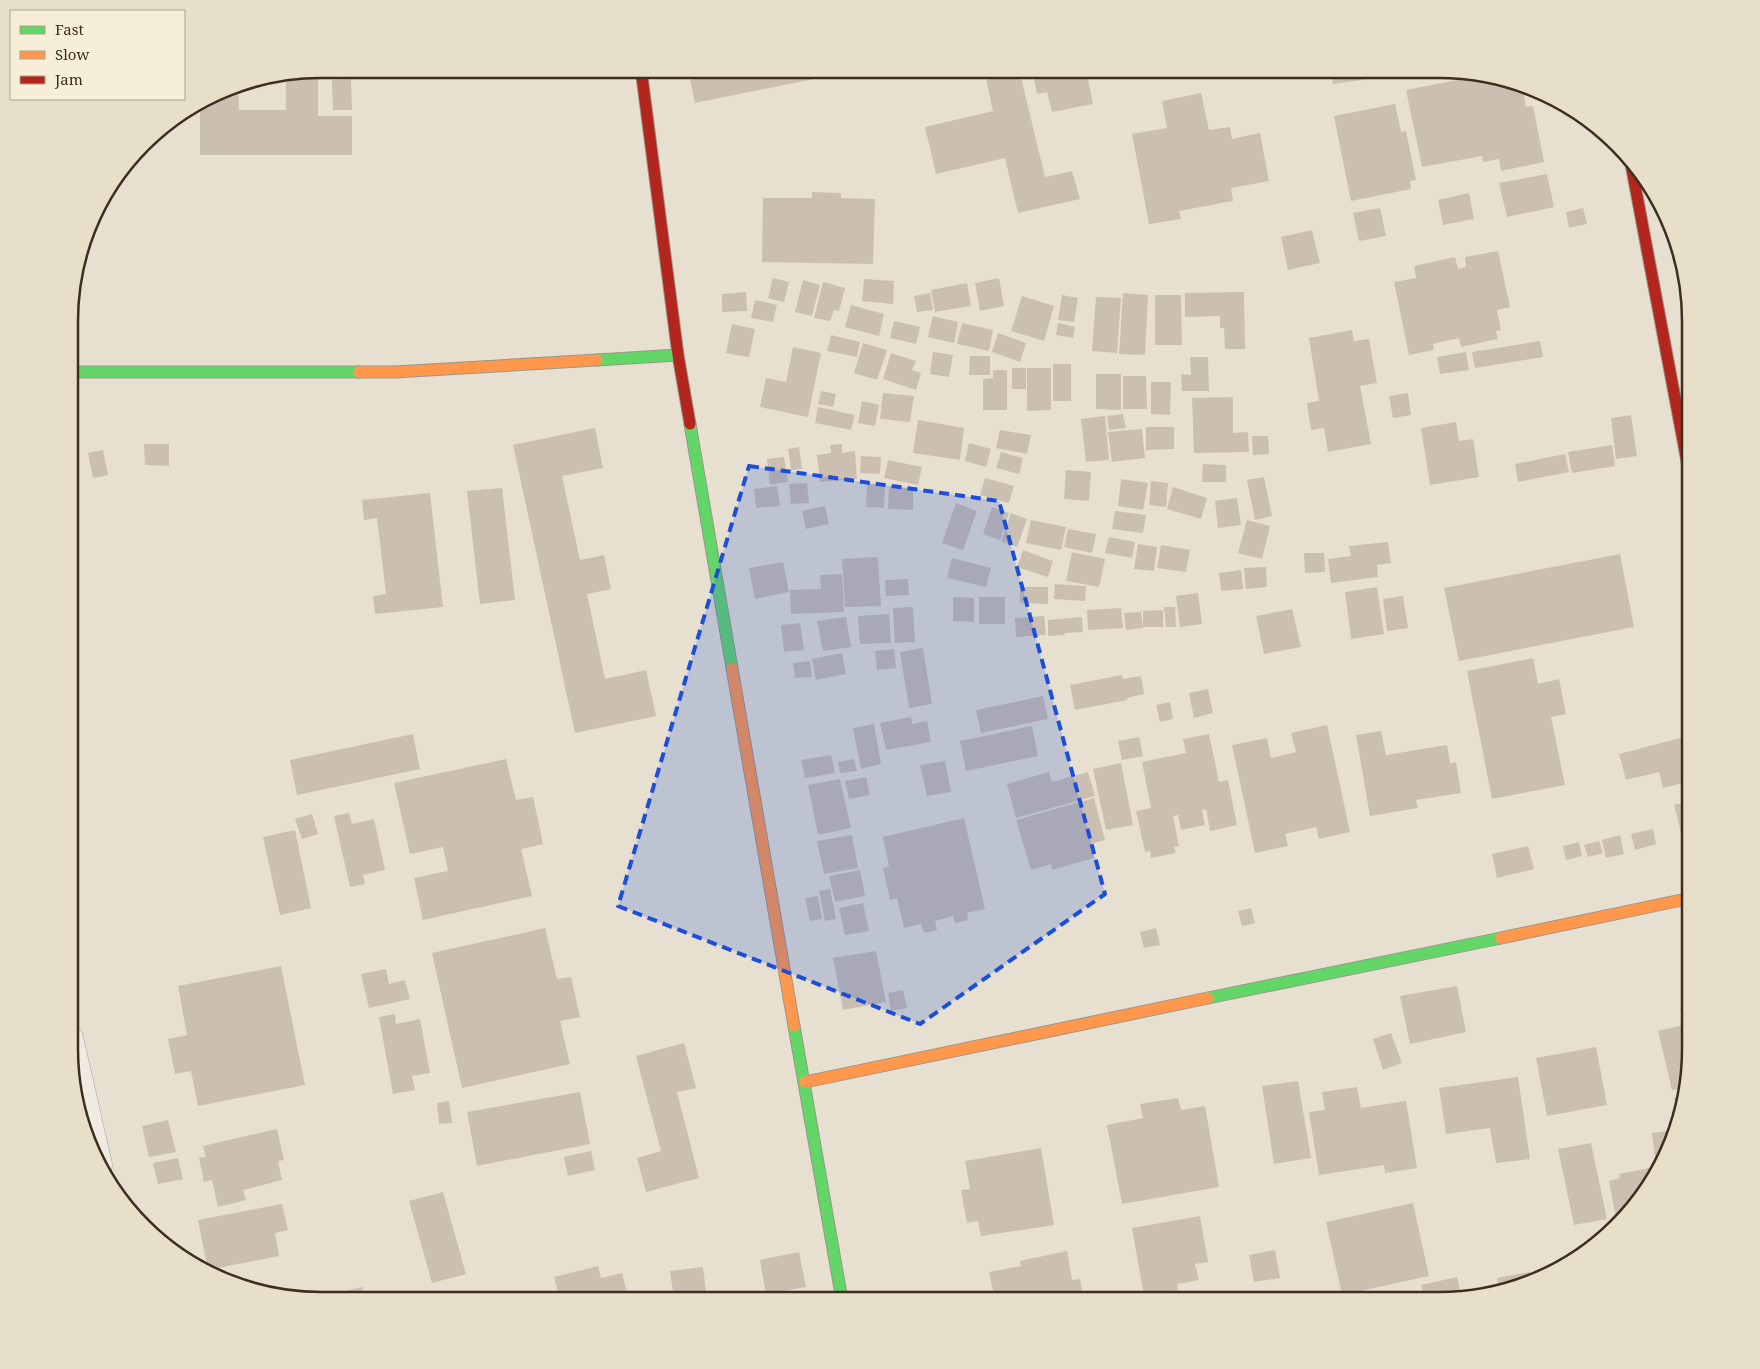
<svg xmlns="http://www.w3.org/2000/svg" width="1760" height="1369" font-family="'Noto Serif',serif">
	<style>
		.building { fill: #cbbfb2 }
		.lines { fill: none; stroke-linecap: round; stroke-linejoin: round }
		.street-casing { stroke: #ada599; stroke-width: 29 }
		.fast-casing { stroke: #9c958a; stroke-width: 13 }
		.slow-casing { stroke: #9c958a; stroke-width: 13 }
		.jam-casing { stroke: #9c958a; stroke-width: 13 }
		.street { stroke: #efebe3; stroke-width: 28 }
		.fast { stroke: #63d668; stroke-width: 11 }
		.slow { stroke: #ff974d; stroke-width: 11 }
		.jam { stroke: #b3261e; stroke-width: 11 }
		.marked { fill: #1d4ed8; fill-opacity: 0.2; stroke: #1d4ed8; stroke-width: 4; stroke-dasharray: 10 6; stroke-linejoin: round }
		.rim { fill: none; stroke: #3d2e20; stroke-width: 2.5 }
	</style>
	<rect width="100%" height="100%" fill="#e7e0d1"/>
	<path class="building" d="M318,69V116H352V155H200V105L238,83L239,110H286V74Z
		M688,69H859V70L695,103Z
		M1005,69H1019L1045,177L1072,171L1080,199L1018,213L1005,158L936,174L925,127L993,111L985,74Z
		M1032,69H1086L1093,104L1052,112L1047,92L1037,94Z
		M1117,69H1133V70L1118,73Z
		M1330,69H1381L1383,77L1333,84Z
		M1466,72L1522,85L1526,107L1533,106L1544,162L1501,171L1499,159L1483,162L1482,156L1422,167L1406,90L1467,78Z
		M351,79L352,110H333L332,80Z
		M1201,93L1209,130L1230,127L1232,139L1260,133L1269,181L1231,188L1233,201L1179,211L1181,219L1149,224L1132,134L1167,128L1162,101Z
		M1395,104L1401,132L1406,131L1416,180L1410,181L1411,189L1351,201L1334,116Z
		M1547,174L1554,207L1507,217L1499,183Z
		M812,192L841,193V198L875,199L873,264L762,262L763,198H812Z
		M1469,193L1474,219L1443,225L1438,200Z
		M1380,208L1386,236L1359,241L1353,213Z
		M1583,208L1587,224L1569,228L1566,212Z
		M1312,230L1320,263L1288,270L1281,237Z
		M1498,251L1510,307L1497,310L1501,330L1496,331L1498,339L1461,347L1459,338L1433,344L1434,350L1409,355L1394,282L1416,278L1414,266L1455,257L1458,269L1466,267L1465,257Z
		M773,278L789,282L784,302L768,298Z
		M999,278L1004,306L980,311L975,283Z
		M864,279L894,281L893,304L862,301Z
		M803,280L820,285L812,316L795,312Z
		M823,282L845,288L839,311L834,310L830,321L814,318Z
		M967,283L971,306L935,312L931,290Z
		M746,292L747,311L722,312V294Z
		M1244,292L1245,349H1225L1224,328H1220V316L1185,317V293Z
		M930,293L933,310L917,312L914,296Z
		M1123,293L1148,295L1145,355L1119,354Z
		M1062,295L1078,298L1074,322L1058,320Z
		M1155,295H1181L1182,345H1155Z
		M1022,296L1054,306L1044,341L1011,331Z
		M1096,297L1121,298L1117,353L1092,351Z
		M755,300L777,305L773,322L751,318Z
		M851,305L884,314L879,336L845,327Z
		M933,316L958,322L954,343L928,337Z
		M894,321L920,327L916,344L890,338Z
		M962,323L993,330L989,351L957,344Z
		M1058,323L1075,327L1073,338L1056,335Z
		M732,324L755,329L749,357L726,353Z
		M1352,330L1354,341L1369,339L1377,383L1360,386L1371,444L1328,452L1324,428L1311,430L1307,403L1319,401L1309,338Z
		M998,333L1026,343L1020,362L992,352Z
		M831,335L860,342L857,357L827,351Z
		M1540,341L1543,357L1475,368L1472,352Z
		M863,343L887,350L877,380L854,373Z
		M793,347L821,353L808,417L760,407L766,378L786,382Z
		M933,352L953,355L949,377L930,374Z
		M1466,352L1469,370L1440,374L1437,357Z
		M891,353L916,361L912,370L921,373L916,390L883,379Z
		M970,356H990V375H969Z
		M1190,357H1208L1209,391H1182L1181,374L1191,375Z
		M1053,364H1071V401H1053Z
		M1012,368H1026V389H1012Z
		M1027,368H1051V410L1027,411Z
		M993,370H1007V410H983V379L993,378Z
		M1096,374H1121V410L1096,409Z
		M1123,376H1146L1147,409H1123Z
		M1151,382H1171L1170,415L1151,414Z
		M821,391L836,394L833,407L818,404Z
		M883,393L914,396L910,422L880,419Z
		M1408,393L1411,415L1393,418L1389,396Z
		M1233,397V433L1248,432L1249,452L1194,453L1192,398Z
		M862,401L879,405L875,426L858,423Z
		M818,407L855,415L851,430L815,423Z
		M1123,414L1126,428L1109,430L1107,416Z
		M1631,415L1637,456L1616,459L1611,418Z
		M1105,416L1109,460L1086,462L1081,419Z
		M918,420L964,428L960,460L913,453Z
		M1456,422L1459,441L1473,439L1479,477L1430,485L1421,428Z
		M1146,427H1174V449L1146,450Z
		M595,428L603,468L562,476L580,560L604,555L611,589L587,594L605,679L646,670L656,716L575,733L513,445Z
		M1142,429L1145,458L1112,462L1108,432Z
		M1000,430L1031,435L1027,454L996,448Z
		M1252,436H1268L1269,454L1253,455Z
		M969,443L991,449L986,467L965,461Z
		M144,444H169V466L145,465Z
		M842,444V453L855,451L857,479L820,482L817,455L831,453L830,445Z
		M1612,445L1615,466L1572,473L1568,452Z
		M799,447L802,469L791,470L788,449Z
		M103,450L108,475L93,478L88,453Z
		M1001,452L1023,458L1019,474L996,468Z
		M1565,454L1569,472L1518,482L1515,464Z
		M861,456L881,457L880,474L860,473Z
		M784,457L788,482L770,485L767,459Z
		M888,460L922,467L918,485L884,478Z
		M1203,464L1226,465V482H1202Z
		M1066,470L1091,472L1089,501L1064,499Z
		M1264,477L1272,516L1255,520L1247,480Z
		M985,478L1014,486L1009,503L980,495Z
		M1121,479L1148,483L1143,510L1118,506Z
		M1151,481L1168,483L1166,507L1149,505Z
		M807,483L809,503L791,504L789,484Z
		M867,484L885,485L884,508L866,507Z
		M777,486L780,506L756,508L754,489Z
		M889,487L913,488V510L888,509Z
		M1173,487L1207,498L1201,519L1167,509Z
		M502,488L515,600L480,604L467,491Z
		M430,493L443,607L375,614L373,596L386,594L377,518L364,520L362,500Z
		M1237,498L1241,525L1218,528L1215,501Z
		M956,503L977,511L963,550L942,543Z
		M825,506L829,524L806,529L802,511Z
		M992,507L1009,513L1000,540L983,534Z
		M1115,511L1146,515L1143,533L1112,529Z
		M1011,513L1027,519L1017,547L1001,541Z
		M1031,520L1066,527L1061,550L1026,543Z
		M1247,520L1270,526L1262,559L1238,553Z
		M1068,529L1096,534L1092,553L1064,547Z
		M1109,537L1135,542L1132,558L1105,553Z
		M1388,542L1391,563L1377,565L1378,577L1331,583L1328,559L1351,556L1349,546Z
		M1138,544L1157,547L1154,571L1134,569Z
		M1161,545L1190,550L1186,572L1157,568Z
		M1023,550L1053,561L1048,577L1017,567Z
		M1072,552L1105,559L1099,587L1066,581Z
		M1304,553H1324L1325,572L1305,573Z
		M1620,554L1634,627L1459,661L1444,588Z
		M878,557L881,606L845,607L842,559Z
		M952,558L991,568L986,587L947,578Z
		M783,562L789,592L755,599L749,568Z
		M1266,567L1267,587L1246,589L1244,568Z
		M1241,570L1243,589L1221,591L1219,573Z
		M842,574L844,612L791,614L790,590L821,589L820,575Z
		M908,579L909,595L886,596L885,580Z
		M1055,584L1086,586L1085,601L1054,599Z
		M1020,587H1048V604L1020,603Z
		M1377,587L1384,634L1351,639L1345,592Z
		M1198,593L1202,624L1180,627L1176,596Z
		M1403,596L1408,628L1387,631L1383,599Z
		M953,597L974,598V622L953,621Z
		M979,597H1005V624H979Z
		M913,607L915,642L895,643L893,608Z
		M1164,607H1175L1176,627H1166Z
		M1121,608L1123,628L1088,630L1087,610Z
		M1292,609L1301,647L1264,654L1256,616Z
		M1163,610V627H1143V611Z
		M1141,612L1143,628L1126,630L1124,613Z
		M889,614L891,643L860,644L858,616Z
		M1044,616L1046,635L1016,637L1015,618Z
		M846,617L851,647L823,651L817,621Z
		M1082,617L1083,632L1065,633L1064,626L1065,635L1048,636V620Z
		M800,623L804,650L784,652L781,625Z
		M923,648L932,704L909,708L900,652Z
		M894,649L896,668L877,670L875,651Z
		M842,653L846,674L816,680L812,659Z
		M1533,658L1538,684L1559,679L1566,714L1551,717L1565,785L1492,799L1467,671Z
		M810,661L812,677L795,678L793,663Z
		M1122,675L1123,679L1141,676L1144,694L1127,698V700L1075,710L1070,685Z
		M1208,689L1213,713L1194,718L1189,693Z
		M1043,696L1048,719L981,733L976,710Z
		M1170,702L1173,719L1160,722L1156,705Z
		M911,717L912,724L927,721L931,742L886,750L880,723Z
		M874,724L881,764L861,769L853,728Z
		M1327,725L1350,832L1319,839L1316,827L1285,834L1288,846L1255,853L1232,745L1267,738L1271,758L1296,752L1291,733Z
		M1032,726L1038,756L966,771L960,741Z
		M1381,731L1386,755L1447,745L1450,763L1456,762L1461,793L1416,800L1418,808L1370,816L1356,735Z
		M413,734L420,769L297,795L290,760Z
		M1209,734L1219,782L1228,780L1237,825L1210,831L1206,809L1202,810L1205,825L1181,830L1178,815L1173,816L1179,846L1174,847L1176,853L1151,858L1150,851L1145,852L1136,811L1151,808L1142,762L1186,753L1183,739Z
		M1139,737L1143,756L1122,760L1118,741Z
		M1681,738L1691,781L1663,788L1659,772L1626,780L1619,754Z
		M831,755L835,773L805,778L801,760Z
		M506,759L516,800L533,797L543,844L521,849L532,896L423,920L414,878L448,871L443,847L410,854L394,783Z
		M854,759L857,771L840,773L838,762Z
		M945,761L951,792L927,796L920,765Z
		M1121,763L1133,825L1106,830L1093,769Z
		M1049,772L1052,782L1088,772L1095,796L1016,818L1007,784Z
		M866,777L870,795L849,799L845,781Z
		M840,779L851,828L818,835L808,785Z
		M1094,798L1105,840L1090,844L1094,858L1052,870L1051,864L1031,870L1016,820Z
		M1691,801V834L1682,837L1674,805Z
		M349,813L352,824L374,819L385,870L363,875L365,884L350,887L334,816Z
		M312,814L318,834L302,839L295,819Z
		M964,818L985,909L967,913L968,920L955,923L953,916L935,921L937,930L924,933L921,924L904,928L897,898L890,900L883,868L889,866L883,837Z
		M1653,829L1656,844L1635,850L1631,834Z
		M295,830L311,908L280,915L263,837Z
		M852,835L858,868L824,874L817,841Z
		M1620,835L1624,854L1606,858L1602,840Z
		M1599,841L1603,853L1588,857L1584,845Z
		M1579,842L1582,856L1566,860L1563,846Z
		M1528,846L1534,869L1497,878L1492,854Z
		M860,870L865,896L835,902L829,876Z
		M830,889L836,919L825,921L819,891Z
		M818,896L822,919L810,921L805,898Z
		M863,903L869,931L845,935L839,908Z
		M1251,908L1255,923L1242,926L1238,911Z
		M545,928L557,979L571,977L580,1017L560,1021L570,1064L462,1088L432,953Z
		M1156,928L1160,945L1144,948L1140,932Z
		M876,951L886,1002L843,1010L833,958Z
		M281,966L305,1085L198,1106L191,1071L175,1074L168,1039L187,1035L178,986Z
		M386,969L389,984L405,980L410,999L369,1008L361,974Z
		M1457,986L1466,1032L1410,1044L1400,996Z
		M903,990L907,1008L891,1011L888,993Z
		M1691,1005V1022L1684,1024L1680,1008Z
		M395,1014L396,1024L420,1019L430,1073L412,1076L415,1090L393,1094L379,1017Z
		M1691,1023V1065L1686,1087L1672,1090L1658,1031Z
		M1391,1033L1402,1063L1383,1070L1373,1039Z
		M684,1043L696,1088L677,1092L699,1178L646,1192L637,1158L661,1151L636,1056Z
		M1596,1047L1607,1105L1547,1116L1536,1058Z
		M1518,1077L1530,1159L1496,1163L1490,1128L1446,1134L1439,1088Z
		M1298,1081L1311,1158L1274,1164L1262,1086Z
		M1357,1087L1361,1108L1406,1101L1417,1168L1385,1173L1384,1165L1319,1175L1309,1112L1325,1110L1322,1092Z
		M580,1092L590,1144L477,1166L467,1112Z
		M1683,1096L1679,1117L1674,1098Z
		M1178,1098L1181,1110L1205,1106L1219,1187L1122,1204L1107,1125L1143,1118L1140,1104Z
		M449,1101L452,1123L439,1124L437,1103Z
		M168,1120L176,1152L149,1157L142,1126Z
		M277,1129L284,1160L278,1161L282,1180L243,1190L246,1200L218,1207L212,1180L204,1182L199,1158L206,1157L203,1146Z
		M1676,1130L1672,1145L1666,1156L1655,1157L1652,1133Z
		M1591,1143L1607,1219L1574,1225L1558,1149Z
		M1041,1148L1054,1225L981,1236L978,1221L967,1223L961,1190L970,1189L965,1161Z
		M591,1151L595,1170L568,1176L564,1157Z
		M178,1158L183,1179L158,1184L153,1163Z
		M1659,1166L1629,1214L1617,1223L1609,1181L1620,1178L1619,1174Z
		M443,1192L466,1274L432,1283L409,1201Z
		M1413,1203L1429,1276L1342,1295L1326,1222Z
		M282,1204L288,1230L275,1233L279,1256L208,1270L198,1220Z
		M1200,1216L1208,1262L1195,1264L1199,1280L1177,1284L1178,1290L1144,1296L1132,1228Z
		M1275,1250L1280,1278L1254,1282L1249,1255Z
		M1067,1251L1072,1280L1080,1279L1084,1300H995L989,1272L1021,1266L1020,1261Z
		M799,1252L806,1287L766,1294L760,1260Z
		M598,1266L601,1278L622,1273L629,1300H528L558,1292L554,1277Z
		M703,1267L707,1300H674L670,1271Z
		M1529,1272L1530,1281L1499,1292L1497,1278Z
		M1457,1277L1462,1298L1425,1300L1421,1285Z
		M362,1287L364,1296L382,1293L383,1300H309Z"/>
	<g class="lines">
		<g class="street-casing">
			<path id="street" d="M69,1038L98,1165"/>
		</g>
		<g class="fast-casing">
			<path id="fast" d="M597,360L678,355
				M71,372H359
				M690,424L732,668
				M1208,998L1501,938
				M794,1026L842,1300"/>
		</g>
		<g class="slow-casing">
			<path id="slow" d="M359,372H395L597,360
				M732,668L794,1026
				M1501,938L1691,898
				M805,1082L1208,998"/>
		</g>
		<g class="jam-casing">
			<path id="jam" d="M641,69L678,355L690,424
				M1631,164L1691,483"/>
		</g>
		<use href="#street" class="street"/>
		<use href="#fast" class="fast"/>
		<use href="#slow" class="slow"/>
		<use href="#jam" class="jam"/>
	</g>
	<path class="marked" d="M749,466L999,501L1105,894L920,1024L618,906Z"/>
	<path d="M0 0H1760V1369H0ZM321 78H1439A243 243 0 0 1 1682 321V1049A243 243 0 0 1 1439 1292H321A243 243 0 0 1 78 1049V321A243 243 0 0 1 321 78Z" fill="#e8dfc9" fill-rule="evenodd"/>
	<path class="rim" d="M321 78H1439A243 243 0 0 1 1682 321V1049A243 243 0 0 1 1439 1292H321A243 243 0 0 1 78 1049V321A243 243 0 0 1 321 78Z"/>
	<rect x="10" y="10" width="175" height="90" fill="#f7eed8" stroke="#ada18e"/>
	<rect x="20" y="26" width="25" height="8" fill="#63d668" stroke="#ada18e"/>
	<text x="55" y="35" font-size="15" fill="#3d2e20">Fast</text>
	<rect x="20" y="51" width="25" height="8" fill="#ff974d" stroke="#ada18e"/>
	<text x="55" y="60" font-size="15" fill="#3d2e20">Slow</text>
	<rect x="20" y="76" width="25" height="8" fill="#b3261e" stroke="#ada18e"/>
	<text x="55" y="85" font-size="15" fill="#3d2e20">Jam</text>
</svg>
